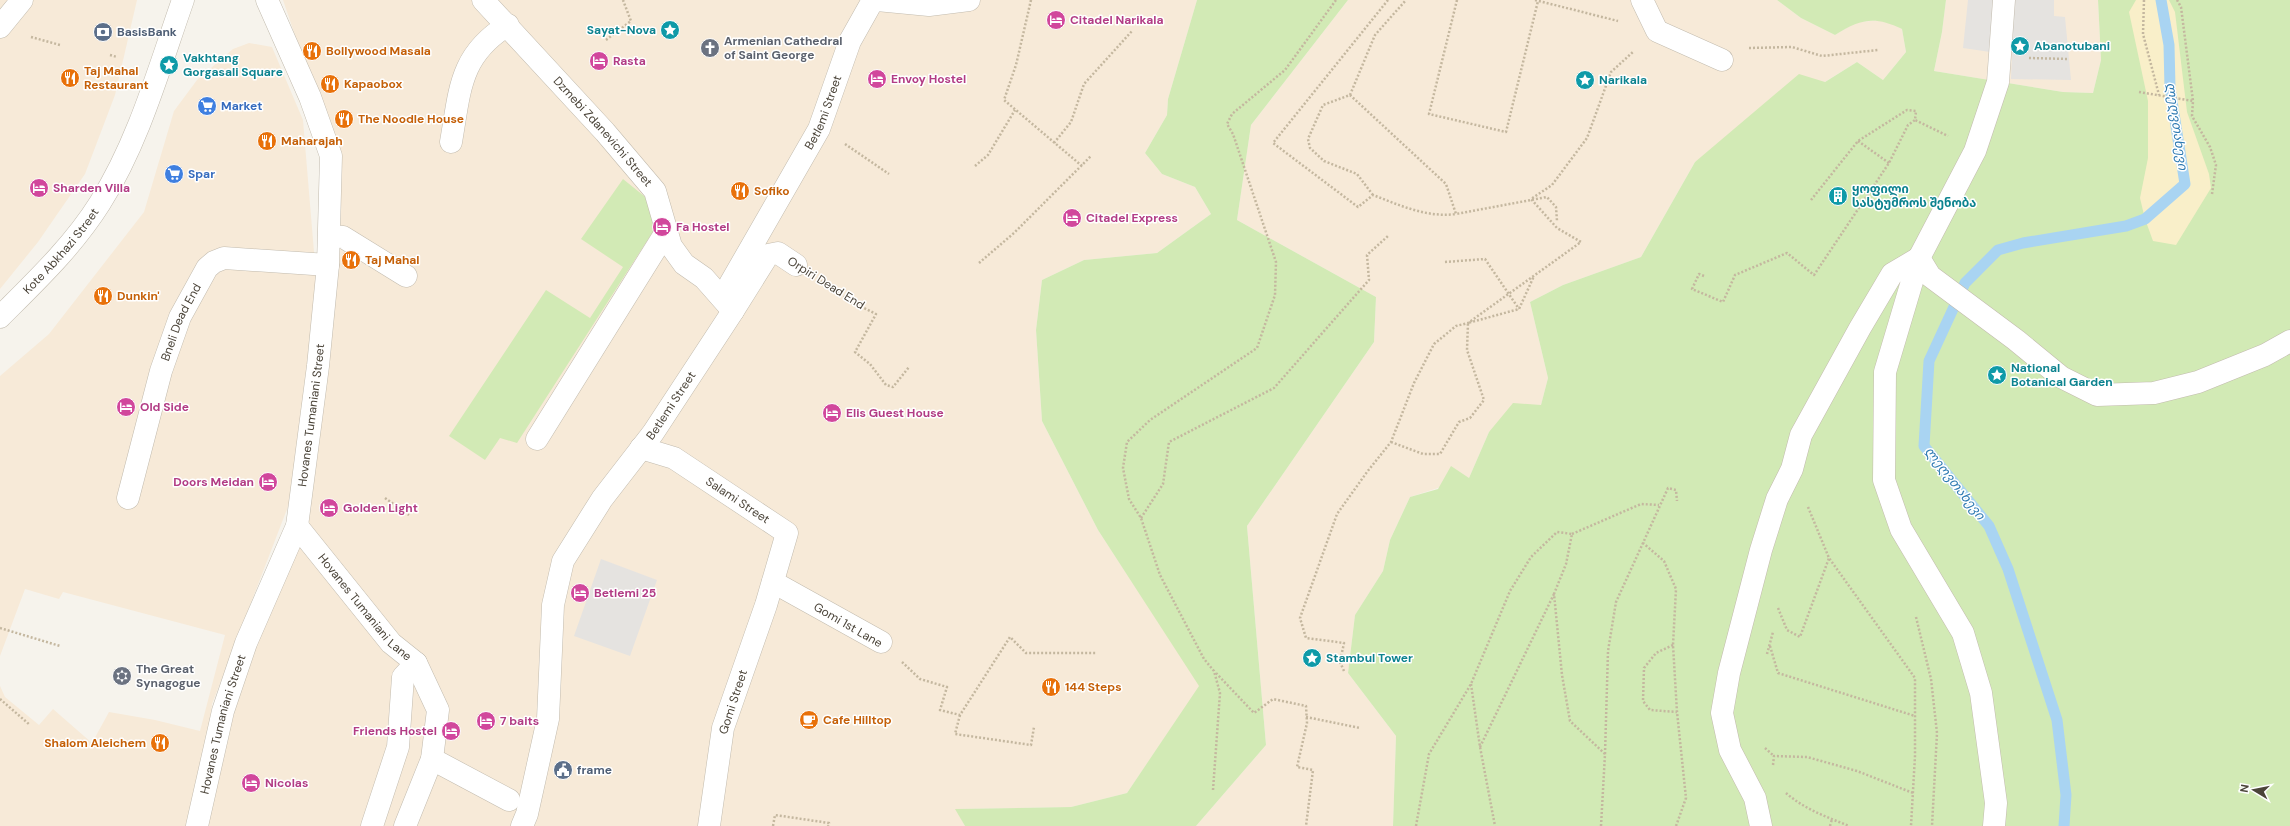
<svg xmlns="http://www.w3.org/2000/svg" width="2290" height="826" font-family="'DM Sans','Noto Sans Georgian',sans-serif">
	<style>
		.commercial { fill: #f7ead8 }
		.green { fill: #d2eab5 }
		.sand { fill: #f9efc9 }
		.parking { fill: #e5e3e0 }
		.lines { fill: none; stroke-linecap: round; stroke-linejoin: round }
		.stream { stroke: #a9d4f2; stroke-width: 11 }
		.minor-casing { stroke: #c2bbae; stroke-width: 23 }
		.path { stroke: #c4b79f; stroke-width: 2.5; stroke-dasharray: 2 2; stroke-linecap: butt }
		.minor { stroke: #fff; stroke-width: 22 }
		.labels { text-anchor: middle; dominant-baseline: central; stroke-width: 3; stroke-linejoin: round; paint-order: stroke }
		.hotel-label { font-size: 12px; font-weight: bold; fill: #b23c85; stroke: #fff; text-anchor: start }
		.culture-label { font-size: 12px; font-weight: bold; fill: #0d838f; stroke: #fff; text-anchor: start }
		.service-label { font-size: 12px; font-weight: bold; fill: #4e5e75; stroke: #fff; text-anchor: start }
		.worship-label { font-size: 12px; font-weight: bold; fill: #5b616d; stroke: #fff; text-anchor: start }
		.food-label { font-size: 12px; font-weight: bold; fill: #c56008; stroke: #fff; text-anchor: start }
		.shop-label { font-size: 12px; font-weight: bold; fill: #366cbe; stroke: #fff; text-anchor: start }
		.street-label { font-size: 12px; fill: #4b4439; stroke: #fff }
		.water-label { font-size: 13px; font-style: italic; fill: #2e7ab2; stroke: #fff }
	</style>
	<rect width="100%" height="100%" fill="#f6f3ec"/>
	<path class="commercial" d="M0,0H137L115,95L85,174L38,242L0,289Z
		M283,0H1197L1168,99L1167,115L1145,153L1162,174L1195,187L1211,214L1157,253L1084,260L1042,280L1036,330L1042,421L1098,530L1200,686L1127,793L1071,807L956,809L965,826H201L228,713L298,536L336,156Z
		M1348,0H1777L1801,18L1835,35L1856,22L1885,20L1902,29L1906,52L1883,80L1857,62L1695,162L1641,257L1563,285L1530,302L1548,378L1541,405L1489,432L1469,478L1410,497L1390,540L1383,571L1355,615L1348,673L1396,736L1393,826H1196L1266,745L1247,526L1374,342L1376,297L1237,220L1251,125Z
		M1946,0H2098L2101,60L2093,93L2063,92L1934,71L1942,32Z
		M249,43L272,47L303,120L317,288L289,504L212,704L205,775L191,826H0V686L5,697L39,725L53,709L92,743L109,712L155,720L200,731L225,635L63,592L59,599L25,589L0,656V376L49,334L144,212L174,111L197,80L233,49Z"/>
	<path class="green" d="M1197,0H1348L1251,125L1237,220L1376,297L1374,342L1247,526L1266,745L1196,826H965L955,809L1071,807L1127,793L1199,686L1098,530L1042,421L1036,330L1042,280L1084,260L1157,253L1211,214L1195,187L1162,174L1145,153L1167,115L1168,99Z
		M1777,0H1946L1942,32L1934,71L2063,92L2093,93L2101,60L2098,0H2290V826H1393L1396,736L1348,673L1355,615L1383,571L1390,540L1410,497L1438,489L1451,466L1469,478L1489,432L1513,403L1541,405L1548,378L1530,302L1563,285L1641,257L1695,162L1799,74L1825,82L1857,62L1883,80L1906,52L1902,29C1874,16 1861,19 1835,35L1801,18Z
		M623,179L649,200L654,230L517,443L500,438L485,460L449,436L546,290L590,318L623,267L581,239Z"/>
	<path class="sand" d="M2136,0H2169L2175,12L2187,112L2209,174L2211,188L2176,245L2153,241L2145,219L2140,198L2148,158V101L2129,12Z"/>
	<path class="parking" d="M1968,0H2001L1997,53L1963,48Z
		M2014,0H2054V16L2065,17L2071,80L2011,79Z
		M601,559L657,580L630,656L574,636Z"/>
	<g class="lines">
		<path class="stream" d="M2064,826L2066,795L2057,720L2008,569L1989,526L1924,446L1929,361L1965,283L1998,250L2023,243L2126,226L2145,219L2185,184L2170,88L2169,45L2161,0"/>
		<g class="minor-casing">
			<g id="minor">
				<path id="s1" d="M483,0L605,132L655,191L671,246L684,264L704,278L733,311L768,255L778,253L796,265"/>
				<path d="M877,0L929,5L969,0"/>
				<path d="M1642,0L1657,31L1722,60"/>
				<path d="M0,27L22,0"/>
				<path d="M451,142C460,91 459,55 508,25"/>
				<path d="M330,236L343,237L406,276"/>
				<path d="M1919,258L1930,276L2016,340L2061,377L2097,395L2154,393L2198,382L2265,355L2290,341"/>
				<path id="s2" d="M0,317C36,281 73,246 100,203C139,141 159,68 183,0"/>
				<path d="M537,439L666,232"/>
				<path id="s3" d="M641,448L674,458L787,533L766,605L723,728L709,826"/>
				<path id="s4" d="M128,498L161,371L180,317L207,268L214,262L224,258L328,265"/>
				<path id="s5" d="M297,526L391,643L416,663L438,710L432,759L405,826"/>
				<path d="M773,582L881,642"/>
				<path d="M432,759L509,800"/>
				<path id="s6" d="M197,826L223,711L246,643L297,526L318,366L328,265L331,156L310,97L267,0"/>
				<path d="M372,826L398,747L403,677L416,663"/>
				<path id="s7" d="M522,826L527,814L548,719L553,605L563,561L602,499L653,433L733,311L730,284L819,129L850,41L873,0"/>
				<path d="M1761,826L1755,798L1730,750L1722,713L1729,673L1761,550L1777,499L1792,469L1801,435L1860,328L1892,274L1919,258"/>
				<path d="M1994,826L1996,803L1981,693L1963,633L1901,529L1884,480L1885,372L1919,258L1975,151L1998,82L2004,0"/>
			</g>
		</g>
		<path class="path" d="M1031,0L1016,65L1004,100L1082,166
			M1388,0L1273,143L1358,207L1373,195C1399,205 1427,218 1456,214
			M1457,0L1429,114L1506,132L1538,1
			M1535,0L1618,21
			M2144,0L2143,34L2159,95
			M2177,0L2181,7L2193,101L2192,116L2210,147L2216,165L2212,194
			M31,37L60,45
			M606,40L631,21L623,0
			M1749,48L1792,47L1822,56L1878,50
			M110,55L117,57
			M2029,58L2069,59
			M2139,92L2193,101
			M1350,95L1375,35L1406,0
			M1858,141L1889,163
			M1054,143L1071,122L1084,84L1132,31
			M845,144L889,174
			M975,166L988,155L1015,110
			M1373,195L1357,174L1324,161L1310,148L1308,139L1323,105L1350,95L1446,184L1456,214L1547,197L1556,207L1557,221
			M1811,200L1858,141L1907,110L1916,111L1915,120L1948,136
			M1445,262L1485,259L1519,309
			M979,263L1014,233L1091,156
			M1704,276L1699,274L1692,289L1723,302L1735,275L1787,253L1814,275L1889,163L1908,125L1915,120
			M820,281L854,303L876,314L855,352L870,364L886,385L893,387L909,367
			M1391,442L1423,454H1440L1459,422L1470,418L1484,400L1467,350L1468,323L1519,309L1534,276
			M385,498L409,515
			M1808,507L1829,558L1915,678V756L1911,826
			M1141,518L1163,484L1169,442L1274,388L1369,280L1367,255L1388,236
			M1572,534L1641,504L1659,505
			M1778,608L1787,630L1800,637L1829,558
			M1916,617L1931,679L1937,733L1932,826
			M0,628L60,646
			M1673,645L1656,653L1644,668L1643,701L1650,710L1677,712
			M1770,646L1778,673L1915,716
			M1767,654L1773,632
			M902,662L920,679L947,687L940,710L960,715L1010,637L1026,653H1096
			M1344,671L1340,662L1344,643L1306,638L1300,618L1337,514L1367,472L1391,442L1414,383L1434,344L1456,326L1468,323L1581,242L1557,228L1531,199L1552,185L1587,138L1611,72L1634,51
			M1216,673L1254,713L1273,699L1306,706L1307,723L1297,767L1313,770L1306,826
			M1471,684L1480,747L1495,826
			M0,699L30,725
			M960,715L955,734L1031,745L1034,727
			M1306,717L1360,728
			M1480,747L1554,594
			M1765,748L1774,756
			M1605,754L1608,651L1616,602L1643,543
			M1773,765L1774,756L1807,757L1857,771L1913,793
			M1213,790L1220,693L1214,671L1204,659L1160,575L1141,518L1129,499L1123,468L1127,442L1150,420L1257,348L1275,295L1276,262L1233,134L1227,124L1232,114L1285,70L1336,0
			M1786,793C1804,809 1827,817 1849,826
			M773,826L775,815L829,823L828,826
			M1416,826L1429,754L1471,684L1510,591L1531,557L1557,532L1572,534L1566,564L1554,594L1562,675L1570,721L1605,754L1601,826
			M1676,826L1686,798L1677,712L1673,645L1676,589L1664,561L1643,543L1668,488L1676,490L1677,501
			M1830,826L1832,819"/>
		<use href="#minor" class="minor"/>
	</g>
	<defs>
		<g id="hotel-disc" transform="scale(1)"><circle r="9.5" fill="#d1479c" stroke="#fff"/><path d="M-6-4.5h1.5V1H6V5H4.5V3h-9V5H-6ZM-4 0a1.8 1.8 0 1 1 3.6 0ZM.5 0V-2.5h3Q6-2.5 6 0Z" fill="#fff"/></g>
		<g id="sight-disc" transform="scale(1)"><circle r="9.5" fill="#0f9aa8" stroke="#fff"/><path d="M0-6L1.8-2.2L6-1.7L2.9 1.2L3.7 5.4L0 3.3L-3.7 5.4L-2.9 1.2L-6-1.7L-1.8-2.2Z" fill="#fff"/></g>
		<g id="bank-disc" transform="scale(1)"><circle r="9.5" fill="#5c6f8a" stroke="#fff"/><path d="M-6-4H6V4H-6ZM0-2.3a2.3 2.3 0 1 0 0 4.6a2.3 2.3 0 1 0 0-4.6Z" fill="#fff"/></g>
		<g id="church-disc" transform="scale(1)"><circle r="9.5" fill="#6b7280" stroke="#fff"/><path d="M-1.2-6h2.4v3.5h3.3v2.4h-3.3V6h-2.4V-.1h-3.3v-2.4h3.3Z" fill="#fff"/></g>
		<g id="restaurant-disc" transform="scale(1)"><circle r="9.5" fill="#e8710a" stroke="#fff"/><path d="M-5-6h1v4h1v-4h1v4h1v-4h1v5L-1.5 .5V6h-2V.5L-5-1ZM5-6V6H3V1.5H1.5Q1.5-4 5-6Z" fill="#fff"/></g>
		<g id="supermarket-disc" transform="scale(1)"><circle r="9.5" fill="#3f7fe0" stroke="#fff"/><path d="M-6-5.5h2.5l.6 2H6L4.5 2H-2.5L-4.4-4H-6ZM-1.5 3.2a1.3 1.3 0 1 0 .1 0ZM3 3.2a1.3 1.3 0 1 0 .1 0Z" fill="#fff"/></g>
		<g id="building-disc" transform="scale(1)"><circle r="9.5" fill="#0f9aa8" stroke="#fff"/><path d="M-4-6H4V6H1V3H-1V6H-4ZM-2.5-4.3h1.7v1.8h-1.7ZM.8-4.3h1.7v1.8H.8ZM-2.5-1h1.7V.8h-1.7ZM.8-1h1.7V.8H.8Z" fill="#fff"/></g>
		<g id="synagogue-disc" transform="scale(1)"><circle r="9.5" fill="#6b7280" stroke="#fff"/><path d="M0-6.5L5.6 3.2H-5.6ZM0 6.5L5.6-3.2H-5.6Z" fill="#fff"/></g>
		<g id="cafe-disc" transform="scale(1)"><circle r="9.5" fill="#e8710a" stroke="#fff"/><path d="M-5.5-4.5H6V0H3Q3 3.5 0 3.5H-2.5Q-5.5 3.5-5.5 0ZM3-3.2v2h1.7v-2ZM-6 4.5H4V6H-6Z" fill="#fff"/></g>
		<g id="civic-disc" transform="scale(1)"><circle r="9.5" fill="#5c6f8a" stroke="#fff"/><path d="M-.6-6.5H3V-4.5H.6V-3L4-1V1h2V6H-6V1h2V-1L-.6-3ZM-1.2 2.5V6h2.4V2.5Z" fill="#fff"/></g>
	</defs>
	<g fill-rule="evenodd">
		<use href="#hotel-disc" x="1056" y="20"/>
		<use href="#sight-disc" x="670" y="30"/>
		<use href="#bank-disc" x="103" y="32"/>
		<use href="#sight-disc" x="2020" y="46"/>
		<use href="#church-disc" x="710" y="48"/>
		<use href="#restaurant-disc" x="312" y="51"/>
		<use href="#hotel-disc" x="599" y="61"/>
		<use href="#sight-disc" x="169" y="65"/>
		<use href="#restaurant-disc" x="70" y="78"/>
		<use href="#hotel-disc" x="877" y="79"/>
		<use href="#sight-disc" x="1585" y="80"/>
		<use href="#restaurant-disc" x="330" y="84"/>
		<use href="#supermarket-disc" x="207" y="106"/>
		<use href="#restaurant-disc" x="344" y="119"/>
		<use href="#restaurant-disc" x="267" y="141"/>
		<use href="#supermarket-disc" x="174" y="174"/>
		<use href="#hotel-disc" x="39" y="188"/>
		<use href="#restaurant-disc" x="740" y="191"/>
		<use href="#building-disc" x="1838" y="196"/>
		<use href="#hotel-disc" x="1072" y="218"/>
		<use href="#hotel-disc" x="662" y="227"/>
		<use href="#restaurant-disc" x="351" y="260"/>
		<use href="#restaurant-disc" x="103" y="296"/>
		<use href="#sight-disc" x="1997" y="375"/>
		<use href="#hotel-disc" x="126" y="407"/>
		<use href="#hotel-disc" x="832" y="413"/>
		<use href="#hotel-disc" x="268" y="482"/>
		<use href="#hotel-disc" x="329" y="508"/>
		<use href="#hotel-disc" x="580" y="593"/>
		<use href="#sight-disc" x="1312" y="658"/>
		<use href="#synagogue-disc" x="122" y="676"/>
		<use href="#restaurant-disc" x="1051" y="687"/>
		<use href="#cafe-disc" x="809" y="720"/>
		<use href="#hotel-disc" x="486" y="721"/>
		<use href="#hotel-disc" x="451" y="731"/>
		<use href="#restaurant-disc" x="160" y="743"/>
		<use href="#civic-disc" x="563" y="770"/>
		<use href="#hotel-disc" x="251" y="783"/>
	</g>
	<g class="labels">
		<g class="hotel-label">
			<text x="1070" y="20">Citadel Narikala</text>
			<text x="613" y="61">Rasta</text>
			<text x="891" y="79">Envoy Hostel</text>
			<text x="53" y="188">Sharden Villa</text>
			<text x="1086" y="218">Citadel Express</text>
			<text x="676" y="227">Fa Hostel</text>
			<text x="140" y="407">Old Side</text>
			<text x="846" y="413">Elis Guest House</text>
			<text x="254" y="482" text-anchor="end">Doors Meidan</text>
			<text x="343" y="508">Golden Light</text>
			<text x="594" y="593">Betlemi 25</text>
			<text x="500" y="721">7 baits</text>
			<text x="437" y="731" text-anchor="end">Friends Hostel</text>
			<text x="265" y="783">Nicolas</text>
		</g>
		<g class="culture-label">
			<text x="656" y="30" text-anchor="end">Sayat-Nova</text>
			<text x="2034" y="46">Abanotubani</text>
			<text x="183" y="58">Vakhtang<tspan x="183" dy="14">Gorgasali Square</tspan></text>
			<text x="1599" y="80">Narikala</text>
			<text x="1852" y="189">ყოფილი<tspan x="1852" dy="14">სასტუმროს შენობა</tspan></text>
			<text x="2011" y="368">National<tspan x="2011" dy="14">Botanical Garden</tspan></text>
			<text x="1326" y="658">Stambul Tower</text>
		</g>
		<g class="service-label">
			<text x="117" y="32">BasisBank</text>
			<text x="577" y="770">frame</text>
		</g>
		<g class="worship-label">
			<text x="724" y="41">Armenian Cathedral<tspan x="724" dy="14">of Saint George</tspan></text>
			<text x="136" y="669">The Great<tspan x="136" dy="14">Synagogue</tspan></text>
		</g>
		<g class="food-label">
			<text x="326" y="51">Bollywood Masala</text>
			<text x="84" y="71">Taj Mahal<tspan x="84" dy="14">Restaurant</tspan></text>
			<text x="344" y="84">Kapaobox</text>
			<text x="358" y="119">The Noodle House</text>
			<text x="281" y="141">Maharajah</text>
			<text x="754" y="191">Sofiko</text>
			<text x="365" y="260">Taj Mahal</text>
			<text x="117" y="296">Dunkin'</text>
			<text x="1065" y="687">144 Steps</text>
			<text x="823" y="720">Cafe Hilltop</text>
			<text x="146" y="743" text-anchor="end">Shalom Aleichem</text>
		</g>
		<g class="shop-label">
			<text x="221" y="106">Market</text>
			<text x="188" y="174">Spar</text>
		</g>
		<g class="street-label">
			<text stroke="none"><textPath href="#s7" startOffset="795">Betlemi Street</textPath></text>
			<text stroke="none"><textPath href="#s1" startOffset="178">Dzmebi Zdanevichi Street</textPath></text>
			<text stroke="none"><textPath href="#s2" startOffset="90">Kote Abkhazi Street</textPath></text>
			<text transform="translate(826 283) rotate(32)">Orpiri Dead End</text>
			<text stroke="none"><textPath href="#s4" startOffset="184">Bneli Dead End</textPath></text>
			<text stroke="none"><textPath href="#s7" startOffset="459">Betlemi Street</textPath></text>
			<text stroke="none"><textPath href="#s6" startOffset="429">Hovanes Tumaniani Street</textPath></text>
			<text stroke="none"><textPath href="#s3" startOffset="111">Salami Street</textPath></text>
			<text stroke="none"><textPath href="#s5" startOffset="106">Hovanes Tumaniani Lane</textPath></text>
			<text transform="translate(848 625) rotate(30)">Gomi 1st Lane</text>
			<text transform="translate(733 702) rotate(-72)">Gomi Street</text>
			<text stroke="none"><textPath href="#s6" startOffset="105">Hovanes Tumaniani Street</textPath></text>
		</g>
		<g class="water-label">
			<text transform="translate(2177 126) rotate(82)">ლეღვთახევი</text>
			<text transform="translate(1955 483) rotate(52)">ლეღვთახევი</text>
		</g>
	</g>
	<g transform="translate(2254 790) rotate(280)" stroke="#ffffff" stroke-width="3" paint-order="stroke">
	<path d="M0-3L7 15L0 10L-7 15Z" fill="#4b4439"/>
	<text y="-6" font-size="11" font-weight="bold" text-anchor="middle" fill="#4b4439">N</text>
	</g>
</svg>
